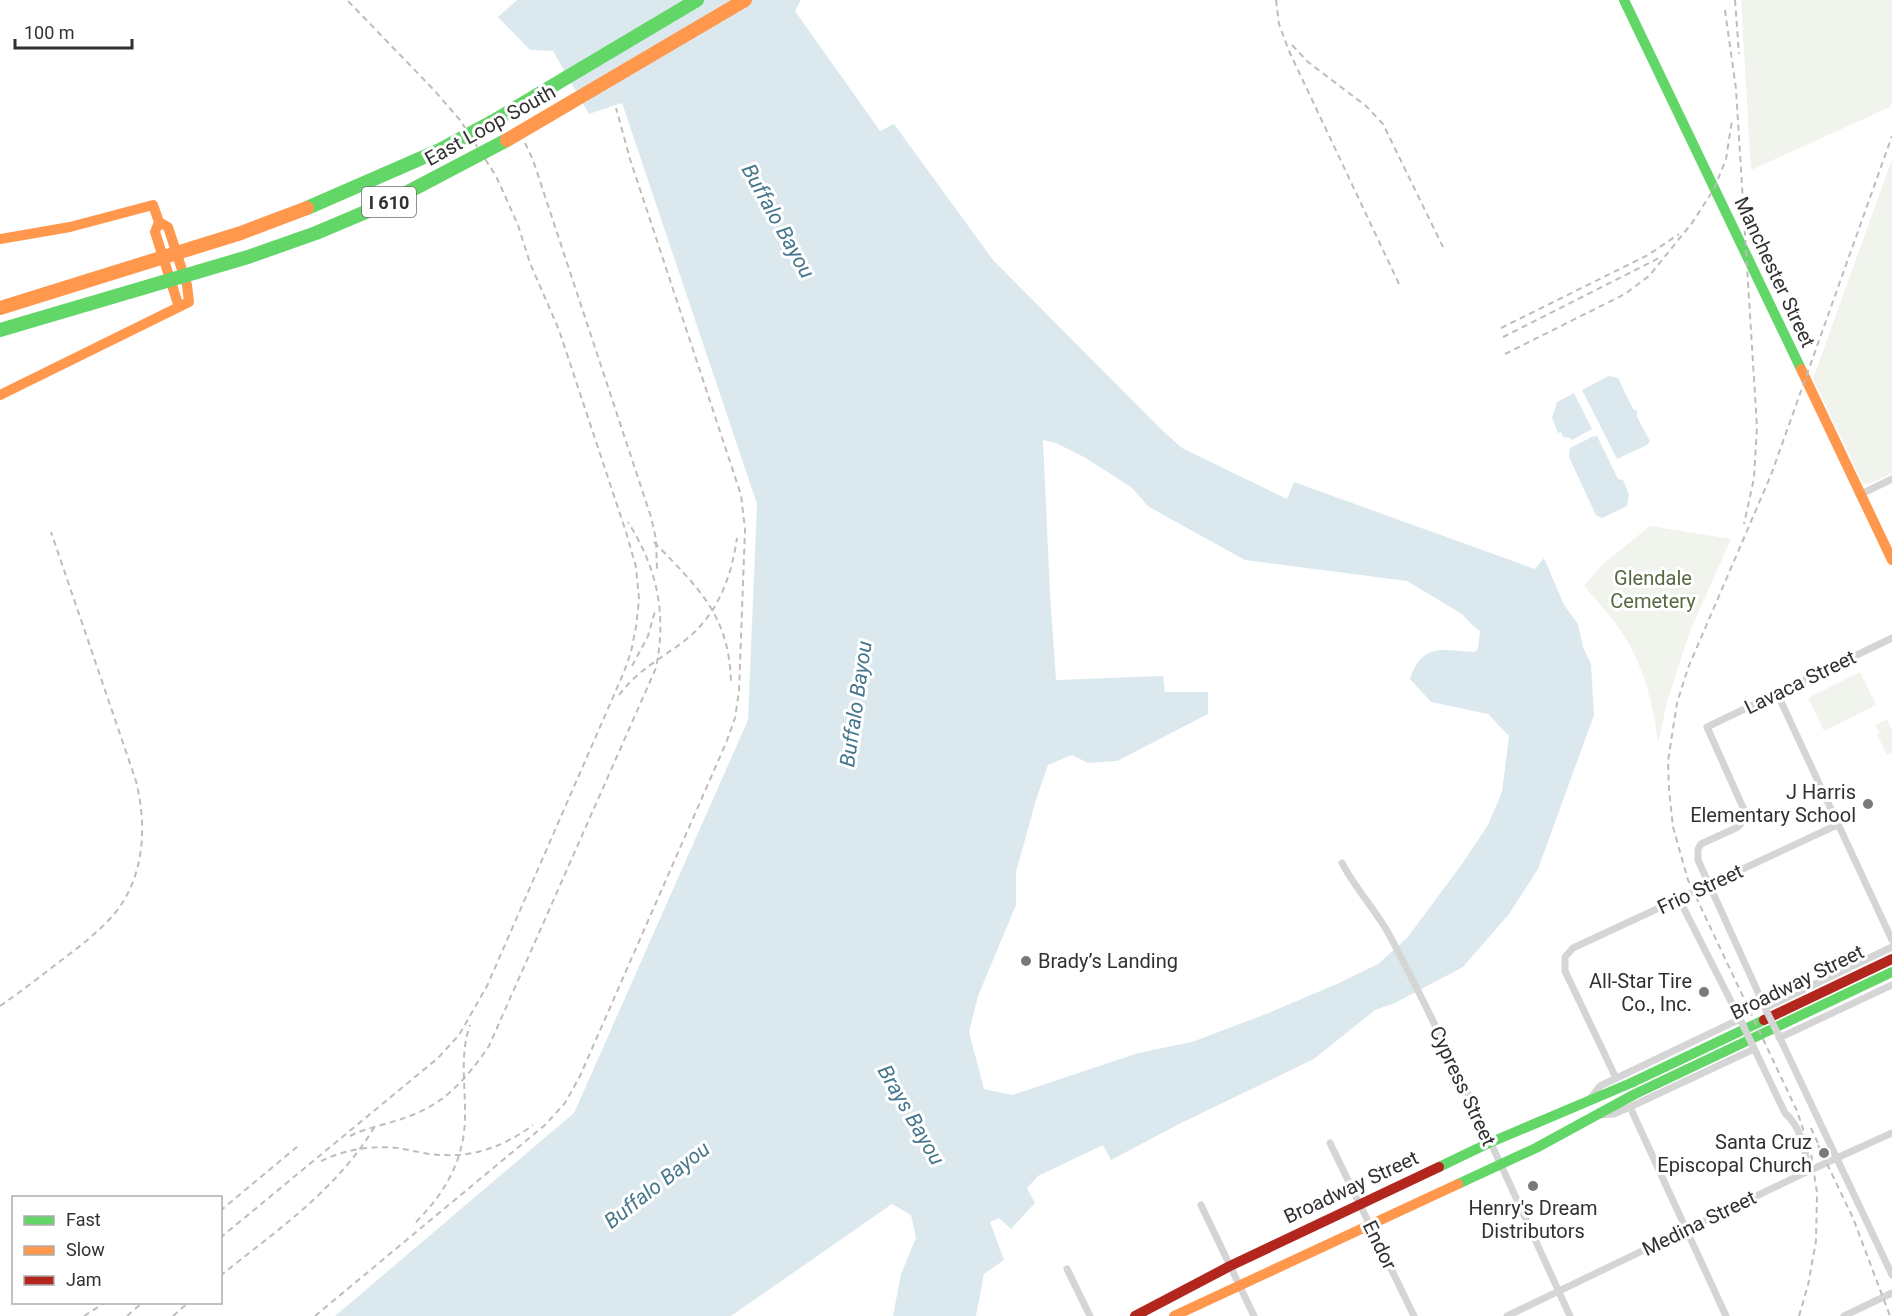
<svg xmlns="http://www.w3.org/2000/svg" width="1892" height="1316" font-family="Roboto,sans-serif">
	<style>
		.green { fill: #f1f3ed }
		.water { fill: #dbe9ef; fill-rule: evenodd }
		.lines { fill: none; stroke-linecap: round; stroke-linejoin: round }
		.street { stroke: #d5d5d5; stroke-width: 7 }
		.fast { stroke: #63d668; stroke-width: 10 }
		.slow { stroke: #ff974d; stroke-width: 10 }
		.jam { stroke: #b3261e; stroke-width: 10 }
		.rail { stroke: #bdbdbd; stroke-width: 2; stroke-dasharray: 6 4.5; stroke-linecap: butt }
		.street-bridge { stroke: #d5d5d5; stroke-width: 7 }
		.fast-bridge { stroke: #63d668; stroke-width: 14 }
		.slow-bridge { stroke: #ff974d; stroke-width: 14 }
		.poi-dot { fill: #797979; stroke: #fff; stroke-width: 2 }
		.labels { text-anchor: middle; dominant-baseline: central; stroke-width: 6; stroke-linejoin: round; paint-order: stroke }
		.shield { fill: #fff; stroke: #6f6f6f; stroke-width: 1.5 }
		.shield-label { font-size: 18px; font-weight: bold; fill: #313131 }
		.street-label { font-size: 20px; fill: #313131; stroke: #fff }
		.park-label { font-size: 20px; fill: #586942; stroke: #fff }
		.poi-label { font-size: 20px; fill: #313131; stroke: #fff; text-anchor: end }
		.water-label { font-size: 21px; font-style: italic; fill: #46778d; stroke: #fff }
	</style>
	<rect width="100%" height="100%" fill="#fff"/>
	<path class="green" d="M1741,0H1892V102L1890,107L1751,170Z
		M1892,159V473L1869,484H1863L1813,379Z
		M1650,526L1731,539L1690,631L1667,702L1658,743C1654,707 1644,668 1625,637C1614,619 1598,602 1584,586L1604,563Z
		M1860,672L1876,705L1824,731L1808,698Z
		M1887,719L1892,730V753L1887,755L1877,735L1879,733L1875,725Z"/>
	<path class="water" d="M517,0H801L795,11L880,131L894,124L993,260L1163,431L1182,448L1287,499L1294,482L1535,569L1544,558L1564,605L1578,624L1583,647L1591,664L1594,715L1538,869L1509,914L1463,967L1395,1003L1375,1010L1314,1059L1183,1122L1111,1160L1103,1145L1038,1176L1027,1188L1035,1203L1011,1229L999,1218L990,1222L1004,1260L984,1274L976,1316H893L901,1274L916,1238L911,1215L892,1204L731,1316H335L574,1113L748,720L757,504L622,103L589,114L553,51L530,50L498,17ZM1043,440L1056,443L1084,457L1131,487L1149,507L1245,560L1407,581L1462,614L1470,623L1480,631L1478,648L1475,652C1443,650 1422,642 1410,679L1431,702L1488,714L1509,736L1502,792L1488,825L1462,864L1407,938L1378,964L1339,983L1266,1014L1192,1042L1138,1053L1012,1095L984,1089L969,1032L978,996L1016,905V872L1036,800L1048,765L1072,755L1088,763L1117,761L1208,714V692H1165L1163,676L1056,680L1050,593Z
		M1609,376L1618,378L1633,409L1637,411V417L1650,441L1647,445L1617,459L1582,390Z
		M1574,393L1592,429L1572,440L1570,438L1563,437L1561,432L1558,433L1552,418L1557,402Z
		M1597,436L1618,479L1623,480L1629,495L1627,506L1602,518L1596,515L1594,511L1569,457L1570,448L1592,437Z"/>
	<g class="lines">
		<path class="street" d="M1859,495L1892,479
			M1777,693L1892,940
			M1342,863C1356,890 1377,911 1391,938C1456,1062 1512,1190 1570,1316
			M1679,899L1742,1023
			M1765,1008L1892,947
			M1767,1012L1698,860V849L1701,844L1738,827L1746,818L1745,812L1707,727L1892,638
			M1778,1034L1892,1275
			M1779,1038L1892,985
			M1753,1046L1785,1113C1801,1127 1806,1150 1808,1171
			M1616,1078L1565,971V957L1573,948L1837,825
			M1590,1099L1600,1086L1740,1019
			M1630,1107L1726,1316
			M1599,1115L1614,1114L1630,1107L1754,1049
			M1330,1143L1414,1316
			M1201,1205L1254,1316
			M1067,1269L1090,1316
			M1507,1316L1804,1173L1892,1133
			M1844,1316L1892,1293"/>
		<path class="fast" d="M1624,0L1801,369
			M1439,1167L1489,1143L1631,1083L1764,1020
			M1458,1184L1536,1148L1635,1094L1892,972"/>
		<path class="slow" d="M159,222L155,232L179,307
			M0,239L70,227L153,205L159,222L168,227L187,285L189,302L0,395
			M1801,369L1892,560
			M1174,1316L1458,1184"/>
		<path class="jam" d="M1764,1020L1892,959
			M1135,1316L1230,1266L1439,1167"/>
		<path class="rail" d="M1276,0L1279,24L1289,51L1400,286
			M1735,0L1739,54
			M1725,10L1736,89L1757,427L1754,478L1744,524
			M1292,45L1308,62L1366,106L1383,124L1443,247
			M525,143L533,160L651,517L656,539L657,570
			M1501,328L1648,255L1679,234
			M1503,337L1661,257
			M1505,354L1625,294L1649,276L1692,223L1714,189L1726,159L1732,120
			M654,542C698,588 729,614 731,682
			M632,666L648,636L655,611
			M619,695C637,671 660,659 683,642C717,616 731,579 737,538
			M0,1006C20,992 40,977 59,962C79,947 99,932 115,913C145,876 147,825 136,781L51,532
			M1811,1128L1822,1152
			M350,1136C368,1127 389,1124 407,1117C445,1104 467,1078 489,1046L656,668C667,613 657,568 628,522
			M1818,1145L1853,1218L1890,1316
			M321,1161C344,1150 372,1145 397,1148C412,1150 427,1155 443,1155C476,1157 506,1145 533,1125
			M220,1211L298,1146
			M416,1222C447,1191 466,1156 465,1112C465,1081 460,1054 470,1025
			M220,1238L438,1058L459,1035L487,986L624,672L631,652L636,627L639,599L636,567L626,532L559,330L530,263L518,225L496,176L460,120L433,89L347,0
			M220,1276C276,1231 338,1189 375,1126
			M84,1316L106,1302
			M127,1316L143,1302
			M173,1316L189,1302
			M315,1316L545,1125L565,1103L580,1076L726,743L735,718L739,691L745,529L741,495L630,159L616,108
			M1799,1316L1808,1285L1816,1241L1817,1193L1811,1153L1797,1111L1688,880L1673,827L1669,790L1668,761L1677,703L1688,668L1771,475L1892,136"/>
		<path class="street-bridge" d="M1767,1012L1778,1034
			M1742,1023L1753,1046"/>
		<path class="fast-bridge" d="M307,208L440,150L492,122L697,0
			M0,330L248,257L316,233L387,203L507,140"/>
		<path class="slow-bridge" d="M507,140L745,0
			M0,308L241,233L307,208"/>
	</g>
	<g class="poi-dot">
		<circle cx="1868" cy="804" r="6"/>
		<circle cx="1026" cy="961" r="6"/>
		<circle cx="1704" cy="992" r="6"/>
		<circle cx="1824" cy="1153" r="6"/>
		<circle cx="1533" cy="1186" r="6"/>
	</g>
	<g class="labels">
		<rect class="shield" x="362" y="187" width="54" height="30" rx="4.5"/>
		<g class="shield-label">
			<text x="389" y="202">I 610</text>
		</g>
		<g class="street-label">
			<text transform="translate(490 125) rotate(-29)">East Loop South</text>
			<text transform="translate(1775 272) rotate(65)">Manchester Street</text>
			<text transform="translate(1800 682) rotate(-26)">Lavaca Street</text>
			<text transform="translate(1700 889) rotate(-25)">Frio Street</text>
			<text transform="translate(1797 982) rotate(-26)">Broadway Street</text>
			<text transform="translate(1463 1086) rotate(65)">Cypress Street</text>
			<text transform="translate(1351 1187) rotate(-25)">Broadway Street</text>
			<text transform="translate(1699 1223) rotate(-26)">Medina Street</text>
			<text transform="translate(1380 1245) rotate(64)">Endor</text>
		</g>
		<g class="park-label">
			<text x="1653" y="578">Glendale<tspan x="1653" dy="23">Cemetery</tspan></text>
		</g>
		<g class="poi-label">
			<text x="1856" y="792">J Harris<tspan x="1856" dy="23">Elementary School</tspan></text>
			<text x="1038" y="961" text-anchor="start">Brady’s Landing</text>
			<text x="1692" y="981">All-Star Tire<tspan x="1692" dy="23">Co., Inc.</tspan></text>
			<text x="1812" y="1142">Santa Cruz<tspan x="1812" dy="23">Episcopal Church</tspan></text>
			<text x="1533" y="1208" text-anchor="middle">Henry's Dream<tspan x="1533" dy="23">Distributors</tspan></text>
		</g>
		<g class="water-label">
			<text transform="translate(778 221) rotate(61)">Buffalo Bayou</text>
			<text transform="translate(856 704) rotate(-82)">Buffalo Bayou</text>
			<text transform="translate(911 1115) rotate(60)">Brays Bayou</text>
			<text transform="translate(657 1185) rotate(-38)">Buffalo Bayou</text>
		</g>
	</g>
	<rect x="12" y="1196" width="210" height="108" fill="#ffffff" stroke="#adadad" stroke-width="1.5"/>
	<rect x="24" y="1216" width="30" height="9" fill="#63d668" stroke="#adadad" stroke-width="1.5"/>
	<text x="66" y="1226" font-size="18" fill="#313131">Fast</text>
	<rect x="24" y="1246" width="30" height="9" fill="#ff974d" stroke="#adadad" stroke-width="1.5"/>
	<text x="66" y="1256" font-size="18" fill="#313131">Slow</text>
	<rect x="24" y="1276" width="30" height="9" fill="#b3261e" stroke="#adadad" stroke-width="1.5"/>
	<text x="66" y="1286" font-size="18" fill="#313131">Jam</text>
	<path d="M15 39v9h117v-9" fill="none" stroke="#313131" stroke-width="3"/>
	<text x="24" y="39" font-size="18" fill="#313131" stroke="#ffffff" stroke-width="4.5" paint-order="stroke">100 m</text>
</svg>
